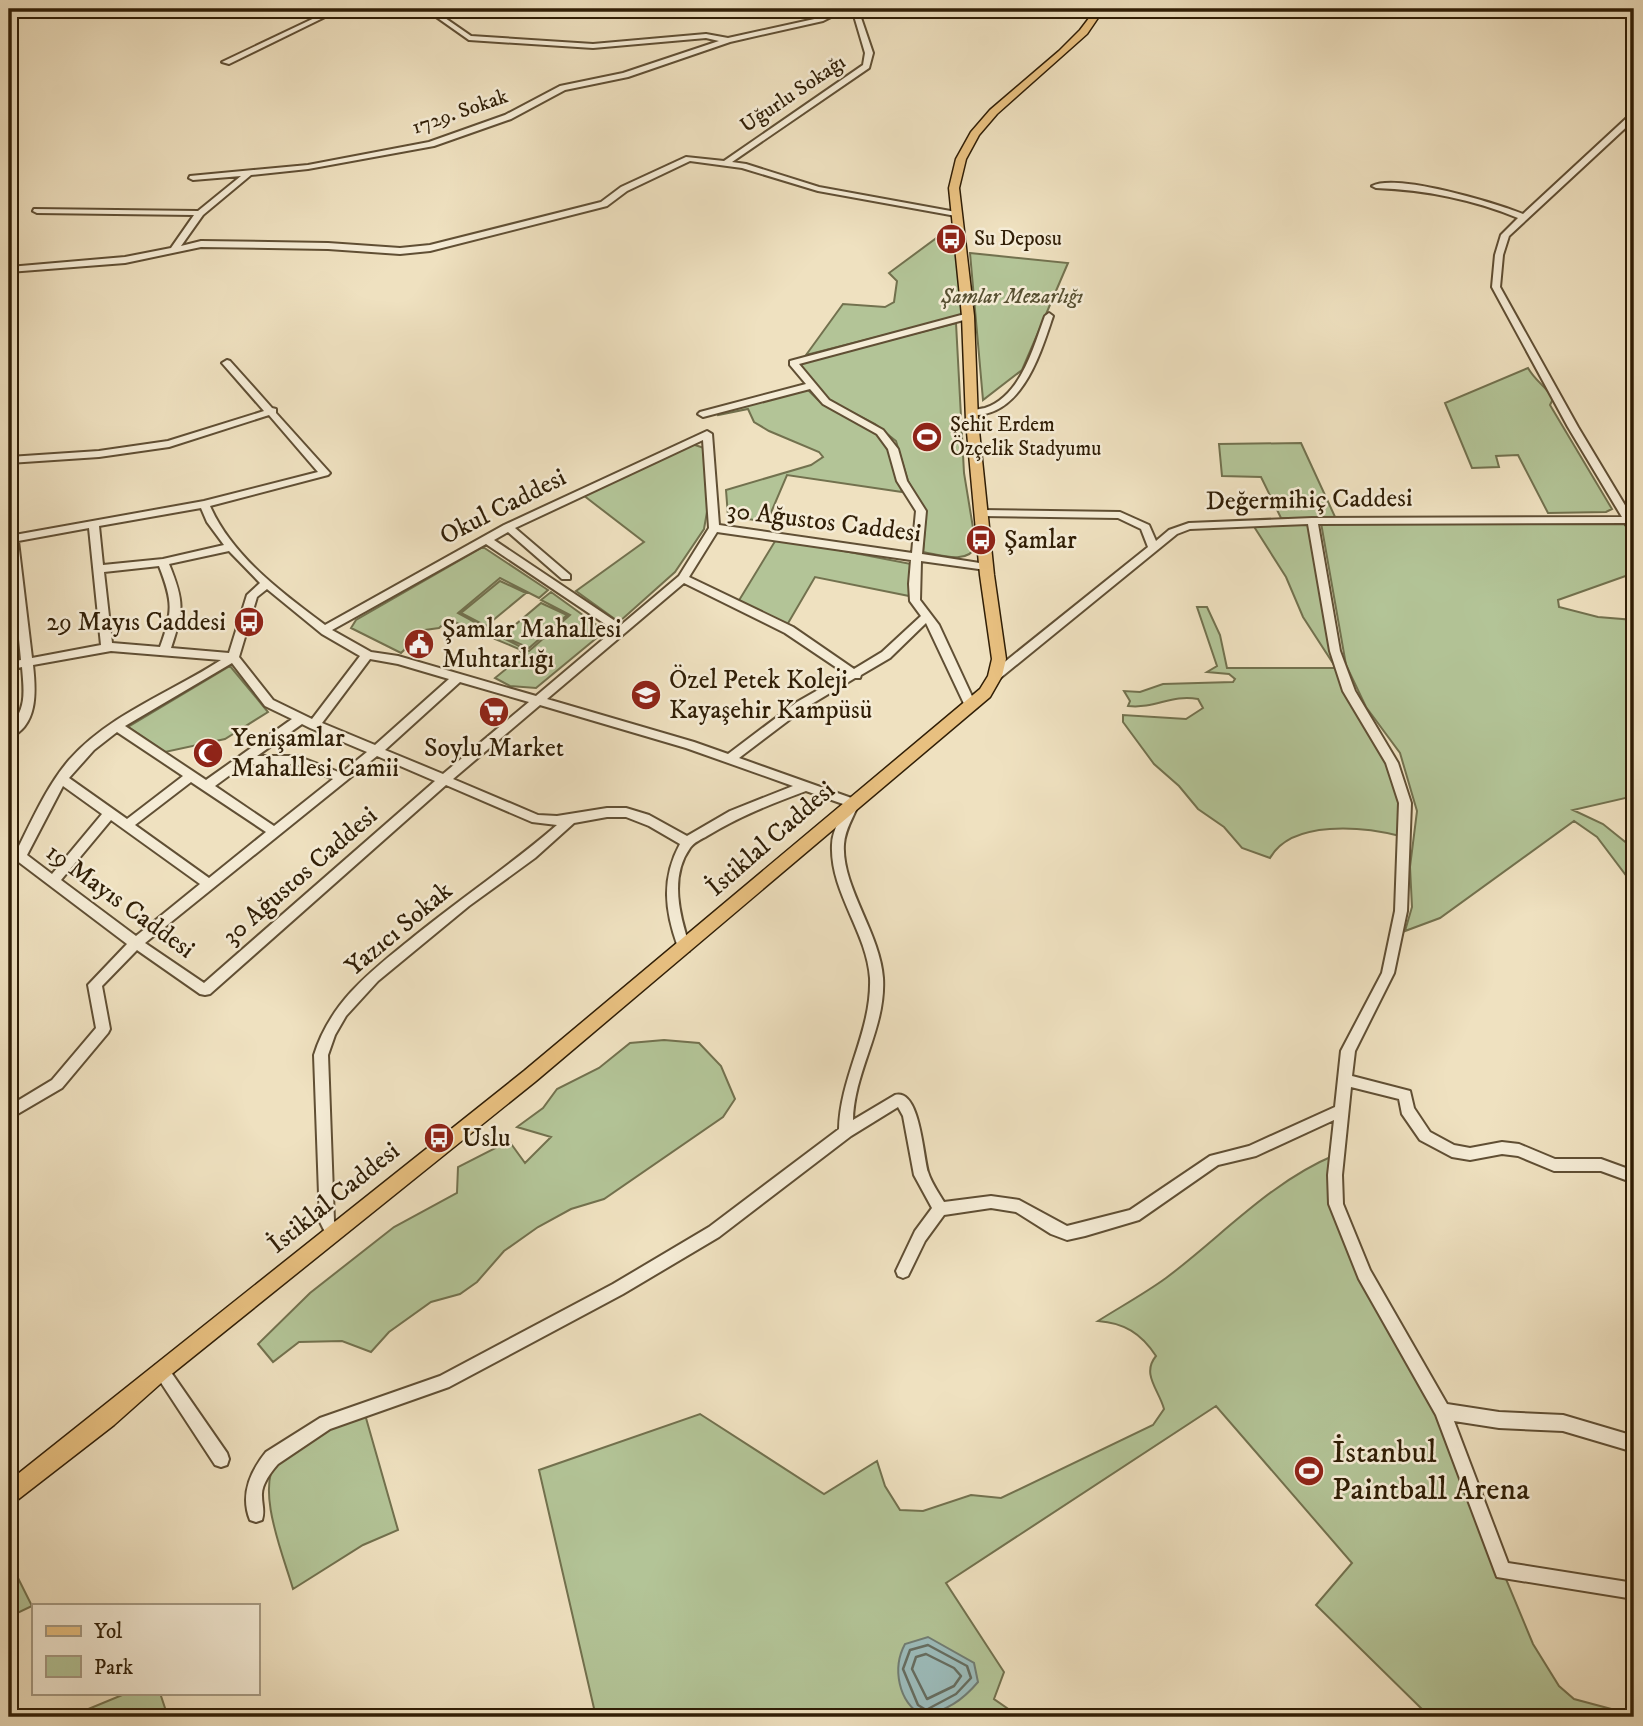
<svg xmlns="http://www.w3.org/2000/svg" width="1643" height="1726" font-family="'IM FELL DW Pica',serif">
	<style>
		.green { fill: #b3c497; stroke: #72714e; stroke-width: 2 }
		.water { fill: #9cbcbb; stroke: #717d73; stroke-width: 2 }
		.lines { fill: none; stroke-linecap: round; stroke-linejoin: round }
		.shore { stroke: #666d60; stroke-width: 2.5 }
		.minor-casing { stroke: #604f34; stroke-width: 4 }
		.major-casing { stroke: #301e06; stroke-width: 3 }
		.minor { fill: #f5ecd6; fill-rule: evenodd }
		.major { fill: #e8c080; fill-rule: evenodd }
		.labels { text-anchor: middle; dominant-baseline: central; stroke-width: 5; stroke-linejoin: round; paint-order: stroke }
		.far-street-label { font-size: 21px; fill: #301e06; stroke: #f5ecd6 }
		.far-poi-label { font-size: 21px; fill: #301e06; stroke: #f5ecd6; text-anchor: start }
		.far-park-label { font-size: 21px; font-style: italic; fill: #575032; stroke: #f5ecd6 }
		.street-label { font-size: 26px; fill: #301e06; stroke: #f5ecd6 }
		.poi-label { font-size: 26px; fill: #301e06; stroke: #f5ecd6; text-anchor: start }
		.near-poi-label { font-size: 32px; fill: #301e06; stroke: #f5ecd6; text-anchor: start }
	</style>
	<rect width="100%" height="100%" fill="#efe1c0"/>
	<filter id="stains"><feTurbulence type="fractalNoise" baseFrequency=".00286" numOctaves="4"/><feColorMatrix values="0 0 0 0 .2 0 0 0 0 .09 0 0 0 0 .02 0 0 0 .5 -.17"/></filter>
	<radialGradient id="worn" r=".72"><stop offset=".6" stop-color="#630" stop-opacity="0"/><stop offset="1" stop-color="#630" stop-opacity=".3"/></radialGradient>
	<path class="green" d="M950,228L959,259L964,315L806,355L843,304L885,307L894,302L897,281L889,273Z
		M970,253L1068,263L1022,370L983,400Z
		M956,323L964,473L976,546C968,565 940,555 923,552L926,513L908,481L896,441L875,424L832,402L818,391L797,364Z
		M1528,368C1536,382 1546,386 1553,399L1550,405L1612,509L1606,512L1548,513L1518,455L1496,456L1499,467L1472,468L1445,403Z
		M803,385L821,403L878,435L890,452L902,492L787,475L767,522L728,516L726,490L811,465L823,457L819,452L769,431L754,422L748,409L718,415L715,409Z
		M1301,443L1336,519L1281,518L1261,477L1222,476L1219,444Z
		M692,444L704,448L708,506L704,529L675,572L619,622L576,591L644,542L583,495Z
		M1321,523H1624L1634,539V573L1558,600L1559,607L1598,617L1634,620V789L1630,797L1573,810L1603,824L1634,849V886L1597,837L1574,821L1440,918L1405,931L1412,907L1410,867L1417,811L1400,753L1366,707L1346,665Z
		M1253,525H1308L1333,650L1404,786L1400,836C1364,827 1292,819 1270,858L1242,848L1224,827L1198,809L1179,786L1154,764L1123,722V715L1186,719L1203,708L1198,699C1171,694 1156,709 1128,706L1130,701L1124,691L1140,692L1163,684L1233,682L1235,679L1229,674L1207,672L1217,666L1197,607H1207L1220,635L1227,668H1336L1303,617L1286,577Z
		M777,538L911,564L909,596L815,577L787,625L738,602Z
		M483,547L548,590L539,598L500,578L458,613L495,633L483,638V636L449,619L439,628L425,630L401,653L351,628L356,620Z
		M500,581L526,593L486,626L461,613Z
		M551,592L605,631L536,688L510,686L495,678L523,655L519,649L495,639L499,636L529,651L570,615L541,600Z
		M541,603L567,615L529,648L502,636Z
		M230,666L268,712L225,739L165,752L128,727Z
		M664,1040L699,1043L721,1066L735,1099L723,1117L604,1199L571,1209L538,1227L504,1251L477,1282L460,1294L431,1302L389,1332L371,1352L342,1341L299,1342L273,1362L258,1344L310,1293L394,1227L457,1193L458,1167L509,1141L525,1163L551,1137L517,1127L543,1108L557,1089L599,1068L630,1043Z
		M1335,1155L1329,1189L1422,1377L1533,1644L1559,1686L1574,1699L1634,1715V1717H1430L1316,1605L1352,1563L1216,1406L946,1583L1004,1672L994,1699L1020,1717H596L539,1470L700,1414L824,1494L877,1461L885,1486L900,1510L923,1511L971,1495L1001,1498L1153,1425L1164,1409C1159,1390 1141,1374 1156,1356C1141,1333 1124,1323 1098,1321C1120,1307 1144,1294 1166,1278C1221,1237 1270,1182 1335,1155Z
		M364,1411L398,1530L363,1545L293,1589C284,1557 254,1487 278,1459C292,1442 343,1422 364,1411Z
		M9,1560L32,1606L9,1617Z
		M127,1693H160L168,1717H69Z"/>
	<path class="water" d="M928,1637L974,1663L978,1682C962,1701 947,1710 923,1716C898,1702 892,1668 905,1644Z"/>
	<g class="lines">
		<path class="shore" d="M928,1645L967,1666L971,1678L956,1694L926,1710L918,1705L903,1669L910,1650Z
			M926,1654L954,1668L961,1676L954,1686L927,1699L912,1669L916,1657Z"/>
		<g class="minor-casing">
			<path id="minor" d="M328,9H335L327,16L229,64L222,62L323,14Z
				M425,9H432L471,36L593,44L706,34L728,38L819,18L839,9H847L823,21L730,42L628,77L565,90L511,119L434,146L308,169L251,175L203,215L181,246L201,241L328,243L400,248L430,245L601,202L621,187L686,157L724,161L863,65L865,53L852,9H858L873,53L869,68L732,162L746,164L819,187L956,212L960,214L956,216L818,191L742,168L690,161L627,191L607,206L430,251L400,254L328,249L201,247L125,263L9,272V267L125,257L171,248L194,215L37,213L33,211L34,209L198,211L241,176L193,180L189,178L190,176L308,165L429,142L505,115L560,86L623,73L719,41L706,38L593,48L469,40Z
				M1631,114H1634V120L1509,236L1503,255L1500,287L1578,427L1632,517H1634V532L1630,531L1625,523L1318,524L1340,651L1355,691L1398,763L1411,803L1407,911L1394,973L1355,1051L1352,1076L1410,1091L1414,1108L1430,1132L1454,1145L1470,1148L1502,1142L1519,1144L1555,1159H1601L1634,1171V1183L1601,1171H1554L1518,1156L1502,1154L1470,1160L1452,1157L1420,1140L1402,1114L1399,1099L1351,1087L1342,1175L1343,1204L1370,1270L1447,1404L1499,1412L1563,1415L1634,1436V1452L1563,1431L1499,1428L1454,1421L1508,1563L1634,1583V1599L1497,1577L1436,1415L1359,1279L1329,1204L1328,1175L1334,1120L1256,1156L1218,1165L1139,1220L1085,1236L1067,1240L1051,1234L1016,1212L991,1208L944,1215L925,1241L908,1276L903,1278L898,1276L896,1271L915,1231L932,1208L914,1175L903,1116L898,1107L851,1136L719,1237L623,1294L449,1387L330,1429L278,1464C271,1472 261,1485 262,1496C262,1505 265,1511 262,1520L256,1522L250,1520C240,1495 250,1472 266,1452L320,1418L440,1376L613,1284L709,1227L839,1129C840,1077 872,1031 870,978C867,932 830,892 832,845C832,831 841,818 846,805L806,791C771,804 740,816 707,836C702,839 694,842 690,848C669,877 680,917 690,947L689,951H679L678,947C665,911 661,879 680,844L649,826L626,817H607L574,823L535,858L469,906L378,981L346,1016L335,1035L328,1055L334,1221L340,1233L338,1238L333,1240L328,1238L320,1222L314,1055C331,1000 374,969 417,934C463,897 512,864 557,825L532,822L446,785L210,994L205,995L200,994L137,950L102,986L110,1029L108,1033L62,1088L9,1119V1106L52,1080L96,1028L88,985L127,944L16,860L9,854V843L18,848C33,818 47,786 69,760C110,714 170,693 221,660L111,651L33,665C36,692 38,726 9,738V727C27,709 24,692 22,667L9,670V662L21,660L9,536L204,501L318,472L269,415L169,447L99,457L9,463V457L99,451L168,441L264,411L222,363L227,360L230,361L272,408L276,409V413L330,473L328,475L210,506C232,556 282,593 325,625L504,525L707,431L712,434L719,525L912,553L916,511L897,481L888,449L877,434L823,404L810,389L703,417L698,414L700,412L806,384L790,365V361L965,314H971V318L799,364L829,400L883,430L898,449L907,481L926,511L922,554L986,564L991,567L986,570L921,561L920,600L939,625L977,707L971,711L967,710L926,623L890,658L861,675L860,678H855L805,708L739,758L857,800L859,803C854,816 845,829 844,844C841,886 880,933 883,978C886,1028 854,1071 853,1120L895,1095C920,1088 923,1156 928,1172C931,1182 938,1192 944,1202L991,1196L1019,1200L1067,1226L1130,1210L1210,1156L1249,1146L1335,1107L1341,1051L1382,973L1395,911L1399,803L1386,763L1343,691L1330,651L1308,524L1190,529L1177,534L999,679L995,680L989,676L991,673L1148,547L1141,529L1118,518L981,516L976,513L981,510L1120,512L1149,525L1156,541L1169,530L1189,523L1312,518L1622,517L1568,427L1492,287L1495,255L1501,235L1518,218C1472,199 1426,190 1376,188L1372,186C1397,173 1495,203 1523,214ZM703,440L709,528L679,576L621,625L494,540L508,532L562,579H570V575L515,528ZM201,508L207,522L224,545L163,559L103,565L99,526ZM89,528L101,645L32,658L18,541ZM717,532L911,560L909,584L910,601L921,616L882,652L854,669L793,627L689,577ZM486,544L614,630L536,696L398,656L371,652L332,630ZM229,551L260,583L247,595L229,653L171,648C184,610 184,601 169,564ZM159,566C173,602 173,611 160,647L112,643L104,572ZM684,583L785,633L846,674L797,702L728,754L694,742L547,699ZM267,589L322,634L360,656L312,719L273,700L239,657L257,597ZM370,659L398,664L449,679L375,745L322,723ZM232,663L265,706L292,719L206,780L125,726ZM460,682L529,702L443,774L385,750ZM540,705L686,748L793,786L730,811L687,836L649,815L626,808H607L557,816L538,815L453,779ZM302,724L310,728L367,752L341,773L297,756H257ZM117,732L183,776L127,819L69,778L94,750ZM377,756L435,781L204,983L145,943ZM245,764H296L333,779L274,826L215,786ZM191,782L266,832L209,878L135,825ZM63,786L102,814L52,874L27,855ZM111,820L200,884L136,936L61,880Z
				M1049,313L1053,316C1040,355 1021,419 969,415V411C974,410 980,409 985,408C1021,396 1033,348 1045,316Z
				M161,1363L166,1365L227,1453L229,1459L227,1465L221,1467L215,1465L156,1375L153,1370L156,1365Z"/>
		</g>
		<g class="major-casing">
			<path id="major" d="M1096,9H1104L1087,34L997,114L979,135L966,159L959,188L974,316L978,421L994,575L1006,659L1002,676L990,697L536,1081L168,1377L114,1425L16,1501L9,1504V1481L524,1071L980,689L988,676L992,659L980,575L966,421L962,316L949,188L956,159L971,132L990,110L1059,51L1080,30Z"/>
		</g>
		<use href="#minor" class="minor"/>
		<use href="#major" class="major"/>
	</g>
	<defs>
		<g id="bus-disc" transform="scale(1.575)"><circle r="9.5" fill="#8f2418" stroke="#f5ecd6"/><path d="M-5-6H5V4H4V6H2V4H-2V6H-4V4H-5ZM-3.5-4V0h7V-4ZM-3.5 1.2v1.5H-2V1.2ZM2 1.2v1.5H3.5V1.2Z" fill="#fff"/></g>
		<g id="stadium-disc" transform="scale(1.575)"><circle r="9.5" fill="#8f2418" stroke="#f5ecd6"/><path d="M0-5a6.5 5 0 1 0 0 10a6.5 5 0 1 0 0-10ZM-3.5-1.8h7v3.6h-7Z" fill="#fff"/></g>
		<g id="civic-disc" transform="scale(1.575)"><circle r="9.5" fill="#8f2418" stroke="#f5ecd6"/><path d="M-.6-6.5H3V-4.5H.6V-3L4-1V1h2V6H-6V1h2V-1L-.6-3ZM-1.2 2.5V6h2.4V2.5Z" fill="#fff"/></g>
		<g id="school-disc" transform="scale(1.575)"><circle r="9.5" fill="#8f2418" stroke="#f5ecd6"/><path d="M0-5L7-2L0 1L-7-2ZM-4 1L0 2.5L4 1V4Q0 6-4 4Z" fill="#fff"/></g>
		<g id="supermarket-disc" transform="scale(1.575)"><circle r="9.5" fill="#8f2418" stroke="#f5ecd6"/><path d="M-6-5.5h2.5l.6 2H6L4.5 2H-2.5L-4.4-4H-6ZM-1.5 3.2a1.3 1.3 0 1 0 .1 0ZM3 3.2a1.3 1.3 0 1 0 .1 0Z" fill="#fff"/></g>
		<g id="mosque-disc" transform="scale(1.575)"><circle r="9.5" fill="#8f2418" stroke="#f5ecd6"/><path d="M3.5-4.9A6 6 0 1 0 3.5 4.9A5 5 0 1 1 3.5-4.9Z" fill="#fff"/></g>
	</defs>
	<g fill-rule="evenodd">
		<use href="#bus-disc" x="951" y="239"/>
		<use href="#stadium-disc" x="927" y="437"/>
		<use href="#bus-disc" x="981" y="540"/>
		<use href="#bus-disc" x="249" y="622"/>
		<use href="#civic-disc" x="419" y="644"/>
		<use href="#school-disc" x="646" y="695"/>
		<use href="#supermarket-disc" x="494" y="712"/>
		<use href="#mosque-disc" x="208" y="753"/>
		<use href="#bus-disc" x="439" y="1138"/>
		<use href="#stadium-disc" x="1309" y="1471"/>
	</g>
	<g class="labels">
		<g class="far-street-label">
			<text transform="translate(793 94) rotate(-34)">Uğurlu Sokağı</text>
			<text transform="translate(460 112) rotate(-19)">1729. Sokak</text>
		</g>
		<g class="far-poi-label">
			<text x="974" y="239">Su Deposu</text>
			<text x="950" y="425">Şehit Erdem<tspan x="950" dy="24">Özçelik Stadyumu</tspan></text>
		</g>
		<g class="far-park-label">
			<text x="1012" y="297">Şamlar Mezarlığı</text>
		</g>
		<g class="street-label">
			<text transform="translate(1309 500) rotate(-1)">Değermihiç Caddesi</text>
			<text transform="translate(503 507) rotate(-27)">Okul Caddesi</text>
			<text transform="translate(824 522) rotate(7)">30 Ağustos Caddesi</text>
			<text transform="translate(771 839) rotate(-41)">İstiklal Caddesi</text>
			<text transform="translate(300 876) rotate(-41)">30 Ağustos Caddesi</text>
			<text transform="translate(120 901) rotate(36)">19 Mayıs Caddesi</text>
			<text transform="translate(399 929) rotate(-40)">Yazıcı Sokak</text>
			<text transform="translate(334 1198) rotate(-39)">İstiklal Caddesi</text>
		</g>
		<g class="poi-label">
			<text x="1004" y="540">Şamlar</text>
			<text x="226" y="622" text-anchor="end">29 Mayıs Caddesi</text>
			<text x="442" y="629">Şamlar Mahallesi<tspan x="442" dy="30">Muhtarlığı</tspan></text>
			<text x="669" y="680">Özel Petek Koleji<tspan x="669" dy="30">Kayaşehir Kampüsü</tspan></text>
			<text x="231" y="738">Yenişamlar<tspan x="231" dy="30">Mahallesi Camii</tspan></text>
			<text x="494" y="748" text-anchor="middle">Soylu Market</text>
			<text x="462" y="1138">Uslu</text>
		</g>
		<g class="near-poi-label">
			<text x="1332" y="1453">İstanbul<tspan x="1332" dy="37">Paintball Arena</tspan></text>
		</g>
	</g>
	<rect width="1643" height="1726" fill="none" stroke="#efe1c0" stroke-width="35"/>
	<rect x="10" y="10" width="1622" height="1705" fill="none" stroke="#301e06" stroke-width="3.5"/>
	<rect x="18" y="18" width="1608" height="1691" fill="none" stroke="#301e06" stroke-width="2"/>
	<rect x="32" y="1604" width="228" height="91" fill="#f5ecd6" stroke="#a69a83" stroke-width="2"/>
	<rect x="46" y="1626" width="35" height="10" fill="#e8c080" stroke="#a69a83" stroke-width="2"/>
	<text x="94" y="1638" font-size="21" fill="#301e06">Yol</text>
	<rect x="46" y="1656" width="35" height="21" fill="#b3c497" stroke="#a69a83" stroke-width="2"/>
	<text x="94" y="1674" font-size="21" fill="#301e06">Park</text>
	<rect width="100%" height="100%" filter="url(#stains)"/>
	<rect width="100%" height="100%" fill="url(#worn)"/>
</svg>
